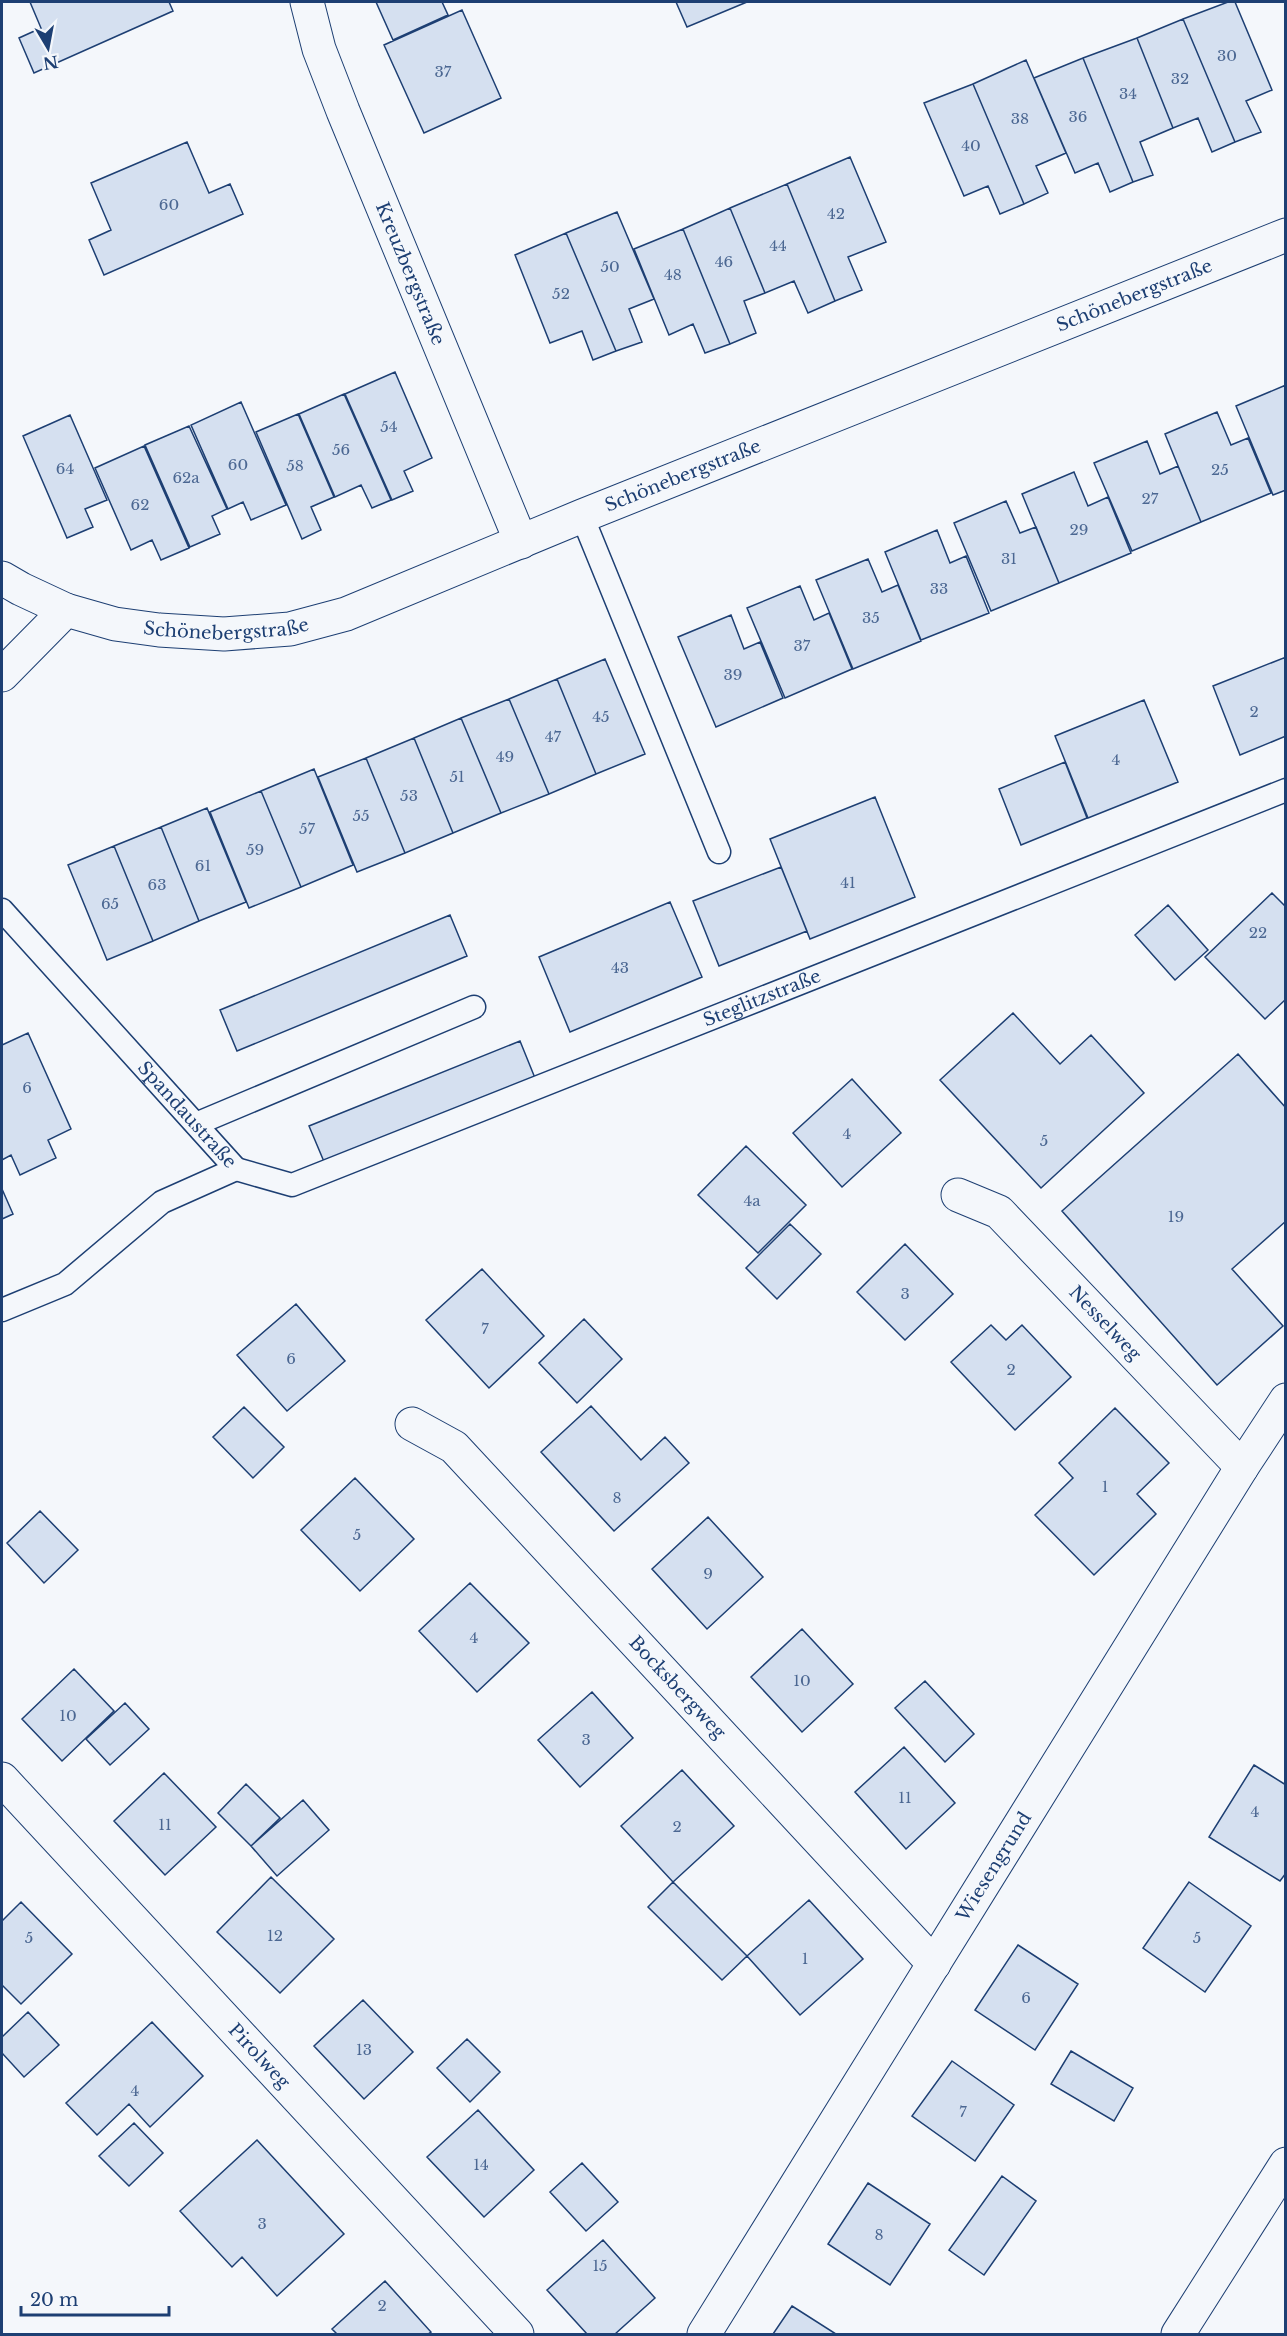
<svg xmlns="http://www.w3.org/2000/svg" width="1287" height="2336" font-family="'Libre Baskerville',serif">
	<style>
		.building { fill: #d5e0f0; stroke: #1d3f73; stroke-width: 1.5 }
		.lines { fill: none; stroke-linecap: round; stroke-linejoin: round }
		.lane-casing { stroke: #1d3f73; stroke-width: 25 }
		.street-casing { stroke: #1d3f73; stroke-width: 35 }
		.secondary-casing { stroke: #1d3f73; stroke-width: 35 }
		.lane { stroke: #f4f7fb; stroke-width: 22 }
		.street { stroke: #f4f7fb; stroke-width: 33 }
		.secondary { stroke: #f4f7fb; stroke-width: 33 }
		.labels { text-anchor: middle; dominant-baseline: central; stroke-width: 4.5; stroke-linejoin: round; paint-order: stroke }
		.number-label { font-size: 15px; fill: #4b6792 }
		.street-label { font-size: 18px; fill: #1d3f73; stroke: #f4f7fb }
	</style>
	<rect width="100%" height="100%" fill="#f4f7fb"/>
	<path class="building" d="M30,2H169L173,11L34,73L19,38L41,28Z
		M376,2H442L448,15L393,40Z
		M676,2H747L687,27Z
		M1228,2H1235L1272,90L1246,101L1261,132L1235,142L1183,19Z
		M462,10L501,98L424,133L384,45Z
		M1183,19L1235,142L1212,152L1198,118L1173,128L1137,38Z
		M1137,38L1173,128L1140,142L1153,175L1133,182L1083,58Z
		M1083,58L1133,182L1110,192L1098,163L1075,173L1034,78Z
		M1026,60L1066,153L1036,166L1048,193L1024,204L973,84Z
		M973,84L1024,204L1000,214L988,186L964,196L924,103Z
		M187,142L209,193L230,184L243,214L104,275L89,240L111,230L91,183Z
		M850,157L886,242L848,257L862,290L835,301L787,184Z
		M787,184L835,301L808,313L794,281L765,293L730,208Z
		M730,208L765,293L744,301L756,333L730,344L683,229Z
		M617,212L654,299L629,309L642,342L616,351L566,233Z
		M683,229L730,344L705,353L693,324L669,335L634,249Z
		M566,233L616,351L593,360L582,331L550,343L515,255Z
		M395,372L432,458L404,471L413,491L392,500L345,394Z
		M1286,385V490L1273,495L1236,406Z
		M344,394L391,500L372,508L361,485L335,497L299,414Z
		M241,402L286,505L251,520L243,502L228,509L191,425Z
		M1217,412L1231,445L1248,438L1271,493L1201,522L1165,434Z
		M298,414L334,497L311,507L321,530L302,539L256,432Z
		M70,415L107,500L85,509L93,527L67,538L23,436Z
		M189,426L227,509L212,516L220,534L190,547L145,445Z
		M1147,441L1160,474L1178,466L1201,522L1132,551L1094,463Z
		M144,446L189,548L161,560L152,540L131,550L95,468Z
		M1074,472L1088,506L1108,497L1131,553L1059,583L1022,494Z
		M1006,501L1020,533L1036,527L1059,583L991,611L954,523Z
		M937,530L950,563L966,556L989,613L921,640L885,552Z
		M868,559L882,592L898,585L921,641L853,669L816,580Z
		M800,586L814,620L829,613L852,669L785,698L747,608Z
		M731,615L744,649L760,642L783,698L716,727L678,637Z
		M1286,657V736L1240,755L1213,686Z
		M605,659L645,754L596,774L557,679Z
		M557,679L596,774L549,794L509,699Z
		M509,699L549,794L501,813L461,718Z
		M1144,700L1178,782L1088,818L1055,736Z
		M461,718L501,813L453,833L414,738Z
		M414,738L453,833L405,853L366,758Z
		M366,758L405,853L357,872L318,777Z
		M1065,762L1087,818L1021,845L999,789Z
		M314,769L353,865L301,887L261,791Z
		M261,791L301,887L249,908L210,812Z
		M875,797L915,897L810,939L770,839Z
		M207,808L246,902L199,921L161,827Z
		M161,827L199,921L153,941L114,846Z
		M114,846L153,941L107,960L68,865Z
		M781,867L807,931L719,966L693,901Z
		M1272,893L1286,907V999L1265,1019L1205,957Z
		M670,902L702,977L570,1032L539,957Z
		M1168,905L1208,950L1175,980L1135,935Z
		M450,915L467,956L237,1051L220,1010Z
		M1013,1013L1060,1064L1091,1035L1144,1093L1041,1188L940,1080Z
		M28,1033L71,1129L48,1140L56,1158L20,1175L11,1155L2,1160V1045Z
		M520,1041L535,1078L325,1164L309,1126Z
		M1238,1054L1286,1108V1221L1232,1269L1283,1326L1217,1385L1062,1211Z
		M852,1079L901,1133L842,1187L793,1133Z
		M746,1146L806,1205L758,1253L698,1195Z
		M2,1189L13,1214L2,1219Z
		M790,1224L821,1254L777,1299L746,1268Z
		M905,1244L953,1294L905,1340L857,1292Z
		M482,1269L544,1336L489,1388L426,1320Z
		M296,1304L345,1361L287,1411L237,1355Z
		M584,1319L622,1359L577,1403L539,1363Z
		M991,1325L1006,1340L1022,1325L1071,1377L1015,1430L951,1362Z
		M591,1406L641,1460L665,1437L689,1463L614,1531L541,1452Z
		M244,1407L284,1447L253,1478L213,1437Z
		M1115,1408L1169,1463L1137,1494L1156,1514L1094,1575L1035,1515L1073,1478L1059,1463Z
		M355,1478L414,1539L360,1591L301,1530Z
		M40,1511L78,1550L44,1583L7,1543Z
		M708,1517L763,1577L707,1629L652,1569Z
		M470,1583L529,1643L477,1692L419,1631Z
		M802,1629L853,1684L802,1732L751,1677Z
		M74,1669L114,1711L62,1761L22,1719Z
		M925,1681L974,1734L945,1762L895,1708Z
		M592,1692L633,1738L580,1787L538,1740Z
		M125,1703L149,1729L110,1765L86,1739Z
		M904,1747L955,1803L906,1849L855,1792Z
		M1254,1765L1286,1785V1873L1280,1881L1209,1837Z
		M682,1770L734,1826L673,1882L621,1826Z
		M164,1773L216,1827L165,1875L114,1821Z
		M246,1784L280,1818L251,1846L218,1813Z
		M303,1800L329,1830L277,1876L251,1846Z
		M271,1877L334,1939L280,1993L217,1932Z
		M673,1882L747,1956L722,1980L648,1907Z
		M1189,1882L1251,1926L1205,1992L1143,1948Z
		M809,1900L863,1959L800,2015L747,1956Z
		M21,1902L72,1954L21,2004L2,1985V1921Z
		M1018,1945L1078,1984L1035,2050L975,2010Z
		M363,2000L413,2052L364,2099L314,2046Z
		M28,2012L59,2045L24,2077L2,2053V2037Z
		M152,2022L203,2076L150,2127L129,2104L97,2135L66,2103Z
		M467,2039L500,2072L470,2102L437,2068Z
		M1071,2051L1133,2088L1114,2121L1051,2084Z
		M952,2061L1014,2105L975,2161L912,2116Z
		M478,2110L534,2170L484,2217L427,2157Z
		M134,2123L163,2153L129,2186L99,2156Z
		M257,2140L344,2234L277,2296L242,2257L232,2267L180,2211Z
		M582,2163L618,2202L586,2231L550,2192Z
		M1002,2176L1036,2201L984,2275L949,2250Z
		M868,2183L930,2224L890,2285L828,2244Z
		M603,2240L655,2298L615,2334H587L547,2290Z
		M385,2281L431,2332L428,2334H337L332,2329Z
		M792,2306L836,2334H773Z"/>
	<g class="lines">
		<g class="lane-casing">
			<g id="lane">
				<path d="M582,516L719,852"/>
				<path id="s1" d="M2,910L236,1169L162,1202L65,1284L2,1310"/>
				<path d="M196,1124L474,1007"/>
				<path id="s2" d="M236,1169L292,1185L1286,790"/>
			</g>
		</g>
		<g class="street-casing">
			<g id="street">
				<path id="s3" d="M307,2L319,49L343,111L521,542"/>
				<path d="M2,578L21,589L66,610"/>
				<path id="s4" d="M2,675L66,610L115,624L159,630L224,634L290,629L346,614L582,516L1286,235"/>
				<path id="s5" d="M958,1195L999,1212L1242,1467"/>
				<path id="s6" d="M412,1424L454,1447L934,1964"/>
				<path id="s7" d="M2,1779L517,2334"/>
				<path id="s8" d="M704,2334L1242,1467L1286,1400"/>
			</g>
		</g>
		<g class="secondary-casing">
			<path id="secondary" d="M1178,2334L1286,2164"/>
		</g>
		<use href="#lane" class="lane"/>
		<use href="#street" class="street"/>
		<use href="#secondary" class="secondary"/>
	</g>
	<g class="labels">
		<g class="number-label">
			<text x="1227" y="55">30</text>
			<text x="443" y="71">37</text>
			<text x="1180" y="78">32</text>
			<text x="1128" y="93">34</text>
			<text x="1078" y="116">36</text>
			<text x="1020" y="118">38</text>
			<text x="971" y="145">40</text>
			<text x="169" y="204">60</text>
			<text x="836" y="213">42</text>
			<text x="778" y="245">44</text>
			<text x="724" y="261">46</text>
			<text x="610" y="266">50</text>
			<text x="673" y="274">48</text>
			<text x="561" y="293">52</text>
			<text x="389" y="426">54</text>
			<text x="341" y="449">56</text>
			<text x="238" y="464">60</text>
			<text x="295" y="465">58</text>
			<text x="65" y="468">64</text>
			<text x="1220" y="469">25</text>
			<text x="186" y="477">62a</text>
			<text x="1150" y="498">27</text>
			<text x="140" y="504">62</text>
			<text x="1079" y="529">29</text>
			<text x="1009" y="558">31</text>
			<text x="939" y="588">33</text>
			<text x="871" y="617">35</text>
			<text x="802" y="645">37</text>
			<text x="733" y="674">39</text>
			<text x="1254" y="711">2</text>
			<text x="601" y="716">45</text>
			<text x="553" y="736">47</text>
			<text x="505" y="756">49</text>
			<text x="1116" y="759">4</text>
			<text x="457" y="776">51</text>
			<text x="409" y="795">53</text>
			<text x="361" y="815">55</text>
			<text x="307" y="828">57</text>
			<text x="255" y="849">59</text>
			<text x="203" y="865">61</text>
			<text x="848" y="882">41</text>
			<text x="157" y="884">63</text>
			<text x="110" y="903">65</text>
			<text x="1258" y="932">22</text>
			<text x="620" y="967">43</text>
			<text x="27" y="1087">6</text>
			<text x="847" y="1133">4</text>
			<text x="1044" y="1140">5</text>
			<text x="752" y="1200">4a</text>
			<text x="1176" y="1216">19</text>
			<text x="905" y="1293">3</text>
			<text x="485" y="1328">7</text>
			<text x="291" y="1358">6</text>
			<text x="1011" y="1369">2</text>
			<text x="1105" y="1486">1</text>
			<text x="617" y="1497">8</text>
			<text x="357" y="1534">5</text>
			<text x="708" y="1573">9</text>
			<text x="474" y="1637">4</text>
			<text x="802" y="1680">10</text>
			<text x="68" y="1715">10</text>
			<text x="586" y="1739">3</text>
			<text x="905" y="1797">11</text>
			<text x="1255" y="1811">4</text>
			<text x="165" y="1824">11</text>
			<text x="677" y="1826">2</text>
			<text x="275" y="1935">12</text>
			<text x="29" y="1937">5</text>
			<text x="1197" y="1937">5</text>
			<text x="805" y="1958">1</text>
			<text x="1026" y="1997">6</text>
			<text x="364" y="2049">13</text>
			<text x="135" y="2090">4</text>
			<text x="963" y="2111">7</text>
			<text x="481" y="2164">14</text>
			<text x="262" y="2223">3</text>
			<text x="879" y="2234">8</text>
			<text x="600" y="2265">15</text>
			<text x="382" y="2305">2</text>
		</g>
		<g class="street-label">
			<text stroke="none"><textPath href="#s3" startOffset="291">Kreuzbergstraße</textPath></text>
			<text stroke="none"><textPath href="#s4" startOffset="1226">Schönebergstraße</textPath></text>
			<text stroke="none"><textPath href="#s4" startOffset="740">Schönebergstraße</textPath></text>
			<text stroke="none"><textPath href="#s4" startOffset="254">Schönebergstraße</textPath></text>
			<text stroke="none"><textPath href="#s2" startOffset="564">Steglitzstraße</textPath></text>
			<text stroke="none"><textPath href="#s1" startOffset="276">Spandaustraße</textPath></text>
			<text stroke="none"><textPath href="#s5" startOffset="198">Nesselweg</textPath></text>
			<text stroke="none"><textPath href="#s6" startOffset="376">Bocksbergweg</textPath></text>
			<text stroke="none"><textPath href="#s8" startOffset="550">Wiesengrund</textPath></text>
			<text stroke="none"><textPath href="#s7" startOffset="378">Pirolweg</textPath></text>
		</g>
	</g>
	<rect width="1287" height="2336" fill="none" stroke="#1d3f73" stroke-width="6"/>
	<g transform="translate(48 48) rotate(170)" stroke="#f4f7fb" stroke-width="4.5" paint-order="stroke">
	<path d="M0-4.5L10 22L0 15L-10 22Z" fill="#1d3f73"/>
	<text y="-9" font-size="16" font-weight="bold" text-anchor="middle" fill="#1d3f73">N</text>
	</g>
	<path d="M21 2306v9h148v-9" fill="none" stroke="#1d3f73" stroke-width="3"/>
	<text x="30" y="2306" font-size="18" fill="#1d3f73" stroke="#f4f7fb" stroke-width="4.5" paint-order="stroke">20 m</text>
</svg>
